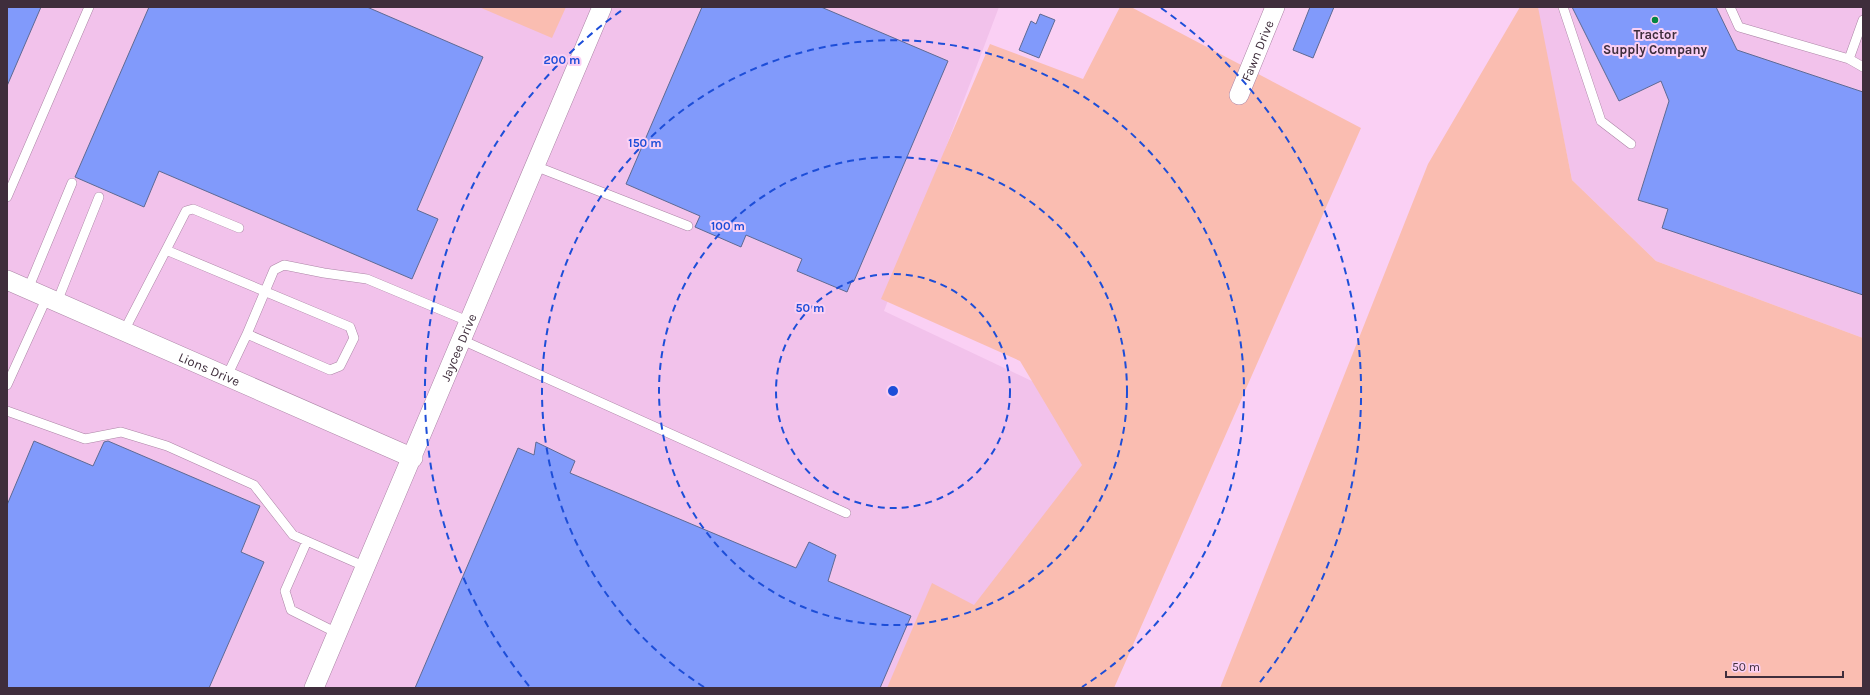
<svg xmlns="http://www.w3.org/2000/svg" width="1870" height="695" font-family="Karla,sans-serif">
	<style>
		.built { fill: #f2c2eb }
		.green { fill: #fabdb1 }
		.building { fill: #819afb; stroke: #5e6a93 }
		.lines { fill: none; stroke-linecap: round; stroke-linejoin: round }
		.service-casing { stroke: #ac85a6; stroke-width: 10 }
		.minor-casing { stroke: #ac85a6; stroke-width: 20 }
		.service { stroke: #fff; stroke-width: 9 }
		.minor { stroke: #fff; stroke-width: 19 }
		.ring { fill: none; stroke: #1d4ed8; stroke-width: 2; stroke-dasharray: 7 5 }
		.poi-dot { fill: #058641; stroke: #fad0f4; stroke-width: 1.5 }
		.labels { text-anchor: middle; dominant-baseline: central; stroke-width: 4; stroke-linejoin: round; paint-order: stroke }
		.poi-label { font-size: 13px; font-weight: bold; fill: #3f2e3c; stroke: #fad0f4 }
		.street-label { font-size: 13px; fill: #3f2e3c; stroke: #fad0f4 }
		.centre { fill: #1d4ed8; stroke: #fad0f4; stroke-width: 2 }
		.ring-label { font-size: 12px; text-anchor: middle; font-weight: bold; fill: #1d4ed8; stroke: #fad0f4; stroke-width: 4; stroke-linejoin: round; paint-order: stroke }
	</style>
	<rect width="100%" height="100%" fill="#fad0f4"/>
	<path class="built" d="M7,7H999L884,311L1036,383L1120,416L1012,688H7Z
		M1528,7H1863V338L1656,261L1572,180L1556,101Z"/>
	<path class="green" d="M479,7H566L552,38Z
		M1120,7H1131L1361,128L1114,688H887L932,583L974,605L1082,465L1020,361L881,299L990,44L1083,79Z
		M1520,7H1538L1572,180L1656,261L1863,338V688H1220L1428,164Z"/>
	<path class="building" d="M7,7H41L7,86Z
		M149,7H367L483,57L417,210L438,219L412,279L159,171L144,207L75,177Z
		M702,7H821L948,61L854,281L852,280L847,292L797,271L802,259L746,235L741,247L695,227L700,216L626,184Z
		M1310,7H1334L1313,58L1293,50Z
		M1572,7H1716L1737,50L1863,92V295L1662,228L1668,209L1638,200L1669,101L1661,81L1619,101Z
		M1040,14L1055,20L1039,58L1019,50L1031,21L1036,24Z
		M34,441L93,466L104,442L108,441L260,506L241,552L264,562L209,688H7V505Z
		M536,442L575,461L570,473L796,568L809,542L836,555L828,581L911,616L880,688H415L518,448L534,455Z"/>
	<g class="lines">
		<g class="service-casing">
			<path id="service" d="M1563,7L1601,121L1631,144
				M1730,7L1739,27L1849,59L1863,67
				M1849,59L1863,20
				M535,166L688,226
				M7,197L89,7
				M166,250L186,211L193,209L239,228
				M28,289L72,183
				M57,302L99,197
				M124,331L166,250L350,327L354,338L340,366L330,370L247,334L227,376
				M247,334L274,270L284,265L324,273L367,279L470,322
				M462,340L846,513
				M7,385L47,297
				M7,411L85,439L121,432L167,446L254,485L293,535L366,567
				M307,541L285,591L291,610L337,633"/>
		</g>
		<g class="minor-casing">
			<g id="minor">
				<path id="s1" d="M1239,95L1275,7"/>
				<path id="s2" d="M7,280L413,458"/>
				<path id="s3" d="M314,688L602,7"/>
			</g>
		</g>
		<use href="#service" class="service"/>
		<use href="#minor" class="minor"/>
	</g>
	<g class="ring">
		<circle cx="893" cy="391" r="117"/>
		<circle cx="893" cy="391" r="234"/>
		<path d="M704 687A351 351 0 1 1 1082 687"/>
		<path d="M529 686A468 468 0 0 1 625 8M1161 8A468 468 0 0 1 1257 686"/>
	</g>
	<circle class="poi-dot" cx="1655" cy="20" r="4"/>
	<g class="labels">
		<g class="poi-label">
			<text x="1655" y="34">Tractor<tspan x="1655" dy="15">Supply Company</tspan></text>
		</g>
		<g class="street-label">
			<text stroke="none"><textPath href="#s1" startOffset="48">Fawn Drive</textPath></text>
			<text stroke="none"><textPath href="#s3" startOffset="370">Jaycee Drive</textPath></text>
			<text stroke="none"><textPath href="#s2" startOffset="221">Lions Drive</textPath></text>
		</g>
	</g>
	<circle cx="893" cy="391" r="6" class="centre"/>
	<g class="ring-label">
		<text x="562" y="64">200 m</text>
		<text x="645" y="147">150 m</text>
		<text x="728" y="230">100 m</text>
		<text x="810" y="312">50 m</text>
	</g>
	<rect width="1870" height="695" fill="none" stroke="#3f2e3c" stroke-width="16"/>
	<path d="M1726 671v6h117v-6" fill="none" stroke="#3f2e3c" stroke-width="2"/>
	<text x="1732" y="671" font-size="12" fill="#3f2e3c" stroke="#fad0f4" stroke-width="3" paint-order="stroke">50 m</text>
</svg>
